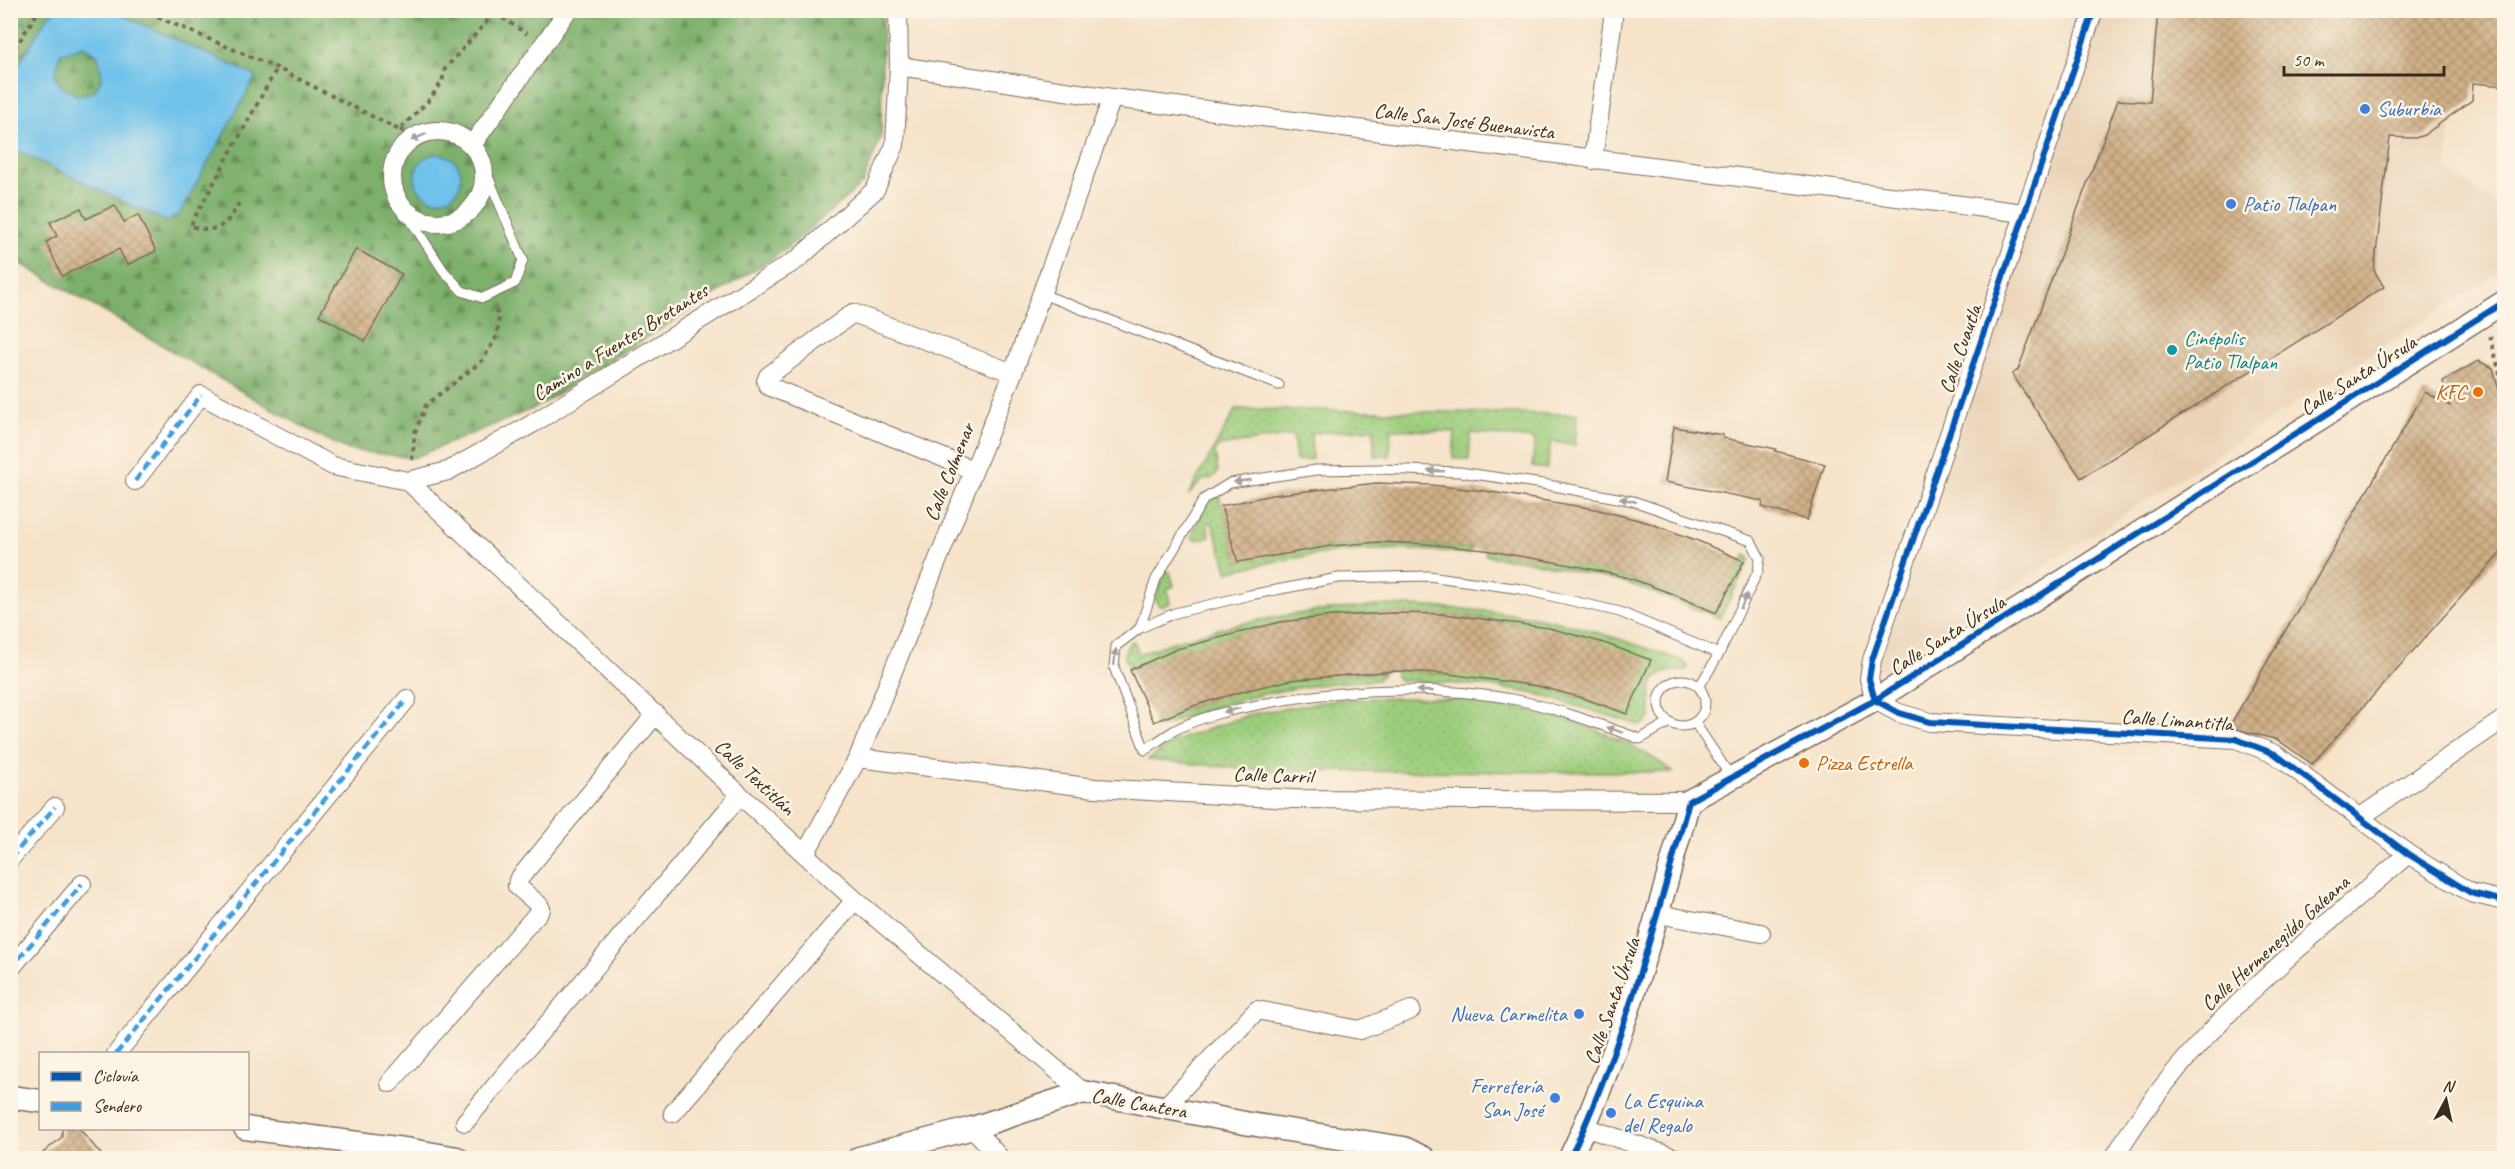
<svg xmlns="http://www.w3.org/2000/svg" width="2515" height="1169" font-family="Caveat,sans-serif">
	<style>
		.built { fill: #ebd3b8 }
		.grass { fill: url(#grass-dots); stroke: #6c7c4d; stroke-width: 1.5 }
		.forest { fill: url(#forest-firs); stroke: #5c6d45; stroke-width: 1.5 }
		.water { fill: #6fc2eb; stroke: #557684; stroke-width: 1.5; fill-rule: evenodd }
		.building { fill: url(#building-cross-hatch) }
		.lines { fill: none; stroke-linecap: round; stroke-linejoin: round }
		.service-casing { stroke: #7c6b5a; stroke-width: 11 }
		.minor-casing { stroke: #7c6b5a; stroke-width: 20 }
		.tertiary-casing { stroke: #7c6b5a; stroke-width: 25 }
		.path { stroke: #7c6b5a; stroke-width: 4; stroke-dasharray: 4.5 4.5; stroke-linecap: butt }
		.service { stroke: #fff; stroke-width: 9 }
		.minor { stroke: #fff; stroke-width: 18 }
		.tertiary { stroke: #fff; stroke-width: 22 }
		.quiet { stroke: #3f9ce0; stroke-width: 4.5; stroke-dasharray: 9 4.5; stroke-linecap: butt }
		.cycleway-casing { stroke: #fcf5e5; stroke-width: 10 }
		.cycleway { stroke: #0057b8; stroke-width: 6 }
		.oneway { fill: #a79f9a }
		.shop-dot { fill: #3f7fe0; stroke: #fcf5e5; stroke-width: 2 }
		.culture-dot { fill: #0f9aa8; stroke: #fcf5e5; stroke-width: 2 }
		.food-dot { fill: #e8710a; stroke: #fcf5e5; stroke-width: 2 }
		.labels { text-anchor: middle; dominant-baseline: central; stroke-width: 5; stroke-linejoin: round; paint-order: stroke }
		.shop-label { font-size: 21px; fill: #366cbe; stroke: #fcf5e5; text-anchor: start }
		.street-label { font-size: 21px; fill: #3b2a1e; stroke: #fcf5e5 }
		.culture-label { font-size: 21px; fill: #0d838f; stroke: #fcf5e5; text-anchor: start }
		.food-label { font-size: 21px; fill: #c56008; stroke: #fcf5e5; text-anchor: end }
	</style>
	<defs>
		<pattern id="grass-dots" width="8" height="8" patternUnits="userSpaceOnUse" patternTransform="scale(1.5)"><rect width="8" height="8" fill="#9ccd7c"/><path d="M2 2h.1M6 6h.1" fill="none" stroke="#87b06b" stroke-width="1.8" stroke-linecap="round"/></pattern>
		<pattern id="forest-firs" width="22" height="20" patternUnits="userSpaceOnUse" patternTransform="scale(1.5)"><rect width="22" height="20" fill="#7db06c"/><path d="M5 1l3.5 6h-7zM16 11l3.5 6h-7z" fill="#688f58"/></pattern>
		<pattern id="building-cross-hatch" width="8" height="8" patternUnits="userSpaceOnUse" patternTransform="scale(1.5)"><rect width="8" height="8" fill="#d0b187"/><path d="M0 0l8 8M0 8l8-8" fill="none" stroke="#aa906e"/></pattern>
	</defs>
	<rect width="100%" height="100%" fill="#fcf5e5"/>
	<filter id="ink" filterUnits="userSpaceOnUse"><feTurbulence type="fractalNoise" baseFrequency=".0167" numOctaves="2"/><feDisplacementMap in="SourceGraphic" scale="12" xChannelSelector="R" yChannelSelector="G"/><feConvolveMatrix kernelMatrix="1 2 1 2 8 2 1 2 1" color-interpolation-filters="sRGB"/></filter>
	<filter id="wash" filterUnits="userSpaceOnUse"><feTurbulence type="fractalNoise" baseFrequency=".008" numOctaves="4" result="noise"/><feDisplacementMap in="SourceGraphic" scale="24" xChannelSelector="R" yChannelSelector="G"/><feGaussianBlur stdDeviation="1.35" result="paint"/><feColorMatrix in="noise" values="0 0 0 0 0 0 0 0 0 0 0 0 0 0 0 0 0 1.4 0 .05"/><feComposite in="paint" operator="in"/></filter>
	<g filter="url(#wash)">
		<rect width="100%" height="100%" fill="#f6e3ca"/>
		<path class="built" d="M2096,11H2462L2446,169L2504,209V269L1880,672L1874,667Z
			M1315,1145L1408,1158H1314Z"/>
		<path class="grass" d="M1236,409L1577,414L1575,446L1551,441L1547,469L1532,467L1535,439L1471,433L1469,460L1453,458L1455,432L1391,429L1390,456H1374V429L1311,433L1312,459L1296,461L1293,435L1219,446L1215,452L1218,472L1212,478L1203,480L1188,495Z
			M1219,496L1238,562C1322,544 1387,539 1472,549L1469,554C1382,544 1313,551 1228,572L1212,522L1207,524L1210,537L1195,540L1191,537L1209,499Z
			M1486,550C1534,558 1584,564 1630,579C1660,588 1688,600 1716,613L1746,555L1750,559L1720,618L1627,583L1532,562L1488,556L1485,554Z
			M1166,572H1170L1174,586L1167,589L1170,603L1164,606H1159L1155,598Z
			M1395,605C1448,608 1502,610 1554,621C1598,631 1642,646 1685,662L1688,667L1686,670C1681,671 1677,670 1672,671C1643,675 1652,699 1651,717L1645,723L1639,725L1537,694L1489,686L1399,680L1395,675V671C1443,673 1491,676 1538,686C1569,693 1597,705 1627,714L1601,642C1440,597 1284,603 1130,670L1124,655L1129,643L1134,641L1139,654C1226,621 1302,610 1395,605Z
			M1384,672L1378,680C1303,683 1230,697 1161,727L1155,725L1154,722C1198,704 1244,687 1291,680C1322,676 1353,675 1384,672Z
			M1380,698C1415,699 1451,697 1486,702C1548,711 1623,733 1673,772L1273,771L1148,760L1175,741L1251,714L1335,700Z"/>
		<path class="forest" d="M11,11H883L881,137L863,183L784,251L535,408L413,458L349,450L319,436L11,258Z"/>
		<path class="water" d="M57,10L113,11L256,76L180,213L167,222L11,148V77L48,16ZM83,46L98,55L102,77L95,91L78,96L62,87L55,76L60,54Z
			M415 177a23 23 0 1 1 46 0a23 23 0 1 1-46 0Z"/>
		<g id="blocks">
			<path class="building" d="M2158,10H2505V86L2473,83L2472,100L2424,135L2415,138L2390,137L2374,270L2384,287L2081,478L2012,374L2018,370L2118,100L2150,102Z
				M115,205L124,222L138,215L156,251L127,265L119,249L62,276L46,242L57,236L50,222L81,208L86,219Z
				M356,249L402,274L365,341L319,315Z
				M2478,361L2493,368L2505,413L2502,437L2505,438V548L2312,764L2278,740L2229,727L2425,392L2450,406L2443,381Z
				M1674,427L1723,435V438L1776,449L1775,451L1825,464L1807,520L1762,507L1763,501L1665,482Z
				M1377,483L1431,485L1485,491L1595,509L1646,522L1696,540L1744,561L1716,613L1673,594L1629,578L1582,567L1485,550L1426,544L1379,542L1331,546L1238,562L1221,506L1272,495Z
				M1393,613L1445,614L1549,628L1601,642L1651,660L1627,714L1583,698L1538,686L1441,673L1394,671L1291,680L1244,691L1196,705L1154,722L1130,670L1177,649L1280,622L1333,616Z
				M62,1128H79L104,1158H37L62,1137Z"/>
		</g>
	</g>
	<g filter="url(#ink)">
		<use href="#blocks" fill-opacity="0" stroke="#7c6b5a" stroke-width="1.5"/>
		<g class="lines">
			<g class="service-casing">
				<path id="service" d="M395,196L443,270L462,291L483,298L515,283L523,260L482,162
					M1042,294L1279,385
					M1140,628L1156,579L1204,499L1230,483L1316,470L1380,469L1459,472L1543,484L1633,501L1751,541L1760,558L1758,571L1719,654L1699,687
					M1659 703a23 23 0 1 1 46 0a23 23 0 1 1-46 0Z
					M1668,723L1640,739C1601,725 1562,710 1522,701C1438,684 1352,688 1267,703C1237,709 1203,715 1175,730C1165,736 1155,743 1145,750L1114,667L1116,646L1140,628L1175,613L1250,595L1338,578L1429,576L1521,589L1620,612L1719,654
					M1695,723L1731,777"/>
			</g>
			<g class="minor-casing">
				<path id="minor" d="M2094,10L1872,660L1869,679L1875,700L1899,713L1930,722L2236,739L2275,754L2408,854L2471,893L2504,901
					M899,66L1112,98L2024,213
					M392 177a46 46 0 1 1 92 0a46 46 0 1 1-92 0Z
					M472,145L568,10
					M1593,160L1613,19
					M973,470L768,386L766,381L768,376L853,313L1013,373
					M135,481L201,395L333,466L408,481L448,471L532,424L798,259L875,190L895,145L899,66L898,10
					M408,481L740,795L855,900L1083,1092
					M858,758L1095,788L1292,799L1689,801
					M2359,818L2504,719
					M805,854L858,758L1013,373L1112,98
					M10,859L55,807
					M1658,914L1761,933
					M10,969L82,884
					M116,1054L407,699
					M390,1083L538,913L541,909L539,905L517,886L518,880L656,714
					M1164,1108L1257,1010L1360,1030L1411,1010
					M673,1113L855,900
					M465,1122L740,795
					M1585,1127L1675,1158
					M973,1128L1000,1158
					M2114,1158C2185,1035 2302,946 2408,854"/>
			</g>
			<g class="tertiary-casing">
				<path id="tertiary" d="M10,1097L40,1101
					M245,1128L411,1150L457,1158
					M859,1158L973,1128L1083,1092L1250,1124L1404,1148L1424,1158
					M1570,1158C1624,1045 1655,922 1689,801L1875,700L2504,302"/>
			</g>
			<path class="path" d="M141,10L277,68L399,130L429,100L442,82L445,69L497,10
				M495,13L527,34
				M10,56L39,10
				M400,130L419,135
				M239,203C226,227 217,234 190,226L277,68
				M2490,336L2504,389
				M412,460L415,432L426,405L482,361L497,336L499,315L493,309"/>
			<use href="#service" class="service"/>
			<use href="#minor" class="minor"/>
			<use href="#tertiary" class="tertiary"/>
			<path class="quiet" d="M135,481L201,395
				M10,859L55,807
				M10,969L82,884
				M116,1054L407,699"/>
			<g class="cycleway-casing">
				<path id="cycleway" d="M2094,10L1872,660L1869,679L1875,700L1899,713L1930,722L2236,739L2275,754L2408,854L2471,893L2504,901
					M1570,1158C1624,1045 1655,922 1689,801L1875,700L2504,302"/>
			</g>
			<use href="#cycleway" class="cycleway"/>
		</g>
		<defs><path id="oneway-solid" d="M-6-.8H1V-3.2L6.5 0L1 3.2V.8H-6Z" transform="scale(1.5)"/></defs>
		<g class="oneway">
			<use href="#oneway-solid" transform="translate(419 137) rotate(156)"/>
			<use href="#oneway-solid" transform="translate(1436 471) rotate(-178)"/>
			<use href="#oneway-solid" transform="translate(1242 481) rotate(172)"/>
			<use href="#oneway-solid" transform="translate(1628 500) rotate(-167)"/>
			<use href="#oneway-solid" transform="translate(1744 601) rotate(-65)"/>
			<use href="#oneway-solid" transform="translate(1115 657) rotate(-84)"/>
			<use href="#oneway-solid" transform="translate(1425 691) rotate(-179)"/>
			<use href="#oneway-solid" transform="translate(1232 710) rotate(167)"/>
			<use href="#oneway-solid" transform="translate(1615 730) rotate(-160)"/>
		</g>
	</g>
	<g class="shop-dot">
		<circle cx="2365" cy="109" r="6"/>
		<circle cx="2231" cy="204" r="6"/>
		<circle cx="1579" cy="1014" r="6"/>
		<circle cx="1555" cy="1098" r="6"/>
		<circle cx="1611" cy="1113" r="6"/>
	</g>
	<circle class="culture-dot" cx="2172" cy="350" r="6"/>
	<g class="food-dot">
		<circle cx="2478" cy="392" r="6"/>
		<circle cx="1804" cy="763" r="6"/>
	</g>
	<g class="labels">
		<g class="shop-label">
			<text x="2377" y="109">Suburbia</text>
			<text x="2243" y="204">Patio Tlalpan</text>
			<text x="1567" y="1014" text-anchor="end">Nueva Carmelita</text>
			<text x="1543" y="1086" text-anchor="end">Ferretería<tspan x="1543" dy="24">San José</tspan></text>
			<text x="1623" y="1101">La Esquina<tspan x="1623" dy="24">del Regalo</tspan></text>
		</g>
		<g class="street-label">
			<text transform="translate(1464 121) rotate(7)">Calle San José Buenavista</text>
			<text transform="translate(620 342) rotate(-32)">Camino a Fuentes Brotantes</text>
			<text transform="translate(1960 349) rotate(-71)">Calle Cuautla</text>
			<text transform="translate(2358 375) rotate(-32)">Calle Santa Úrsula</text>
			<text transform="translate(949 472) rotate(-68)">Calle Colmenar</text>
			<text transform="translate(1947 635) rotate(-32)">Calle Santa Úrsula</text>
			<text transform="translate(2177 720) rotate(4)">Calle Limantitla</text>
			<text transform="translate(1273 775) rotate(2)">Calle Carril</text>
			<text transform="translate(755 777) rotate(43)">Calle Textitlán</text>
			<text transform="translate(2275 943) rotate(-42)">Calle Hermenegildo Galeana</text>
			<text transform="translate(1612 1001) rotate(-71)">Calle Santa Úrsula</text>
			<text transform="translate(1139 1103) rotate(10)">Calle Cantera</text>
		</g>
		<g class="culture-label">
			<text x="2184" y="338">Cinépolis<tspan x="2184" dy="24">Patio Tlalpan</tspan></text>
		</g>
		<g class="food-label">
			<text x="2466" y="392">KFC</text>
			<text x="1816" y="763" text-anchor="start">Pizza Estrella</text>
		</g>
	</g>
	<rect width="2515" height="1169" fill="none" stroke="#fcf5e5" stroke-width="36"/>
	<rect x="39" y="1052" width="210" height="78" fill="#fcf5e5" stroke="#afa495" stroke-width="1.5"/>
	<rect x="51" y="1072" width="30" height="9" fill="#0057b8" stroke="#afa495" stroke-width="1.5"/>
	<text x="93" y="1082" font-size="18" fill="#3b2a1e">Ciclovía</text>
	<rect x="51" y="1102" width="30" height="9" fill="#3f9ce0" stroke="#afa495" stroke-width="1.5"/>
	<text x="93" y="1112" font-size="18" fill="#3b2a1e">Sendero</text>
	<g transform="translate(2446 1100) rotate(8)" stroke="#fcf5e5" stroke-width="4.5" paint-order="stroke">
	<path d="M0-4.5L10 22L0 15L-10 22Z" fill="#3b2a1e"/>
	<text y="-9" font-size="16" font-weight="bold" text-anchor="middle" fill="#3b2a1e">N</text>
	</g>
	<path d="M2284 66v9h160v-9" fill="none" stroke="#3b2a1e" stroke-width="3"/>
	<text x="2293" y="66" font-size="18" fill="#3b2a1e" stroke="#fcf5e5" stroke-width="4.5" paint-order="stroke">50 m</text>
</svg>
